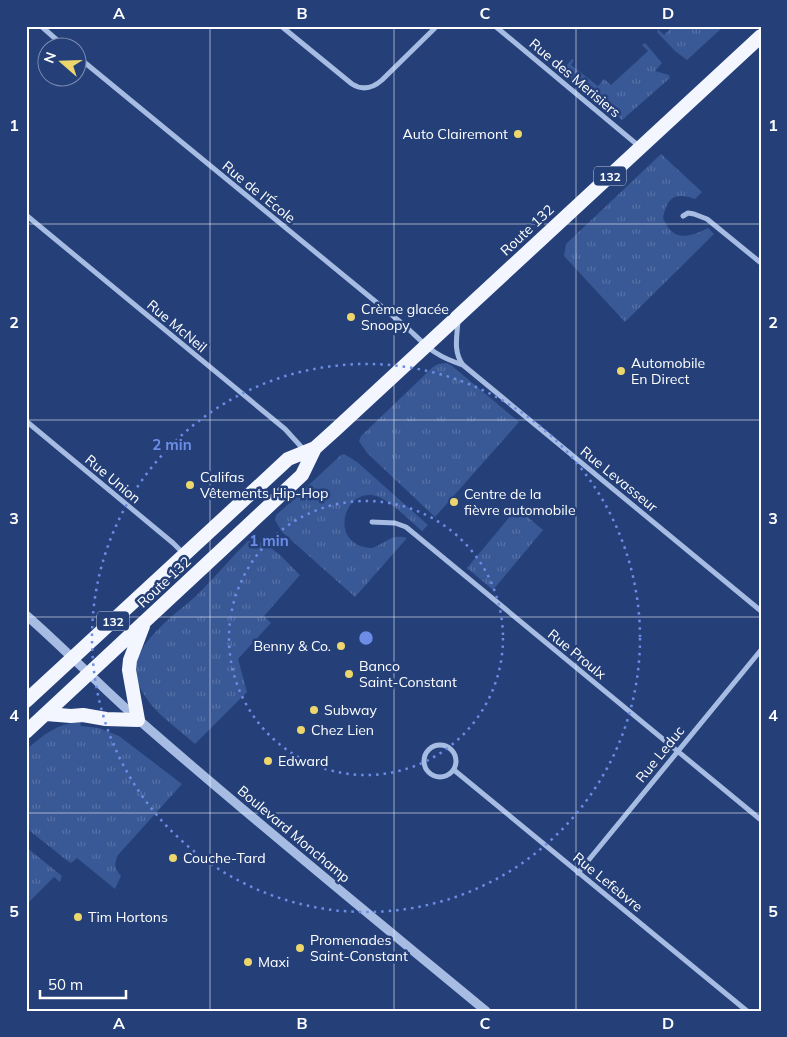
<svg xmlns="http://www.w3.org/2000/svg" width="787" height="1037" font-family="Mulish,sans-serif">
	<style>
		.grass { fill: url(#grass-tufts) }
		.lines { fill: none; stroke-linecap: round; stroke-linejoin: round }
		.minor { stroke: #a7bce3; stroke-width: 5 }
		.tertiary { stroke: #a7bce3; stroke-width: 9 }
		.trunk { stroke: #f3f6fe; stroke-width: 14 }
		.grid { fill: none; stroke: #fff; stroke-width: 1; stroke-opacity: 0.55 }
		.ring { fill: none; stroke: #6c8ce6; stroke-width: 2.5; stroke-dasharray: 2.5 5 }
		.poi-dot { fill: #edd66c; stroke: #254079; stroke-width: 2 }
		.labels { text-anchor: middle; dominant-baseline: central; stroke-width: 5; stroke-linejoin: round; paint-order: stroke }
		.shield { fill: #254079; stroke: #bec6d7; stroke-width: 1 }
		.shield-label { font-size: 12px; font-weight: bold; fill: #fff }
		.street-label { font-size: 14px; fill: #fff; stroke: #254079 }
		.poi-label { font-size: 14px; fill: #fff; stroke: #254079; text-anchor: start }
		.centre { fill: #6c8ce6; stroke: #254079; stroke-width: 2.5 }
		.ring-label { font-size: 15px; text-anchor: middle; font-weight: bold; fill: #6c8ce6; stroke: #254079; stroke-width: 5; stroke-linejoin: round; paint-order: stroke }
		.neatline { fill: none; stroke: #fff; stroke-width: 2 }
		.grid-label { font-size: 16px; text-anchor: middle; font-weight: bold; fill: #fff }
	</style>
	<defs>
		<pattern id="grass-tufts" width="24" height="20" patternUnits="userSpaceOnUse" patternTransform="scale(1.25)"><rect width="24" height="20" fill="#395896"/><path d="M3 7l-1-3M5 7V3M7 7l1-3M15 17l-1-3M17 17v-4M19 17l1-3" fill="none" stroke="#5771a6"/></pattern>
	</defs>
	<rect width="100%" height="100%" fill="#254079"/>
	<path class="grass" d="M673,26H724L687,60L675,51L657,32L658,29L664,35Z
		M645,43L662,63L655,71L669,75L670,78L622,120L562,71L572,59L574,60L571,65L598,86L604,79L611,85L648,51L642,45Z
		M661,154L702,192L695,199C675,192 667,197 663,218C673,242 688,238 708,228L714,234L625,322L564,256L566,244Z
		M446,363L451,365L519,422L435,517L367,453L359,441L361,436L433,367L438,364Z
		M344,454L357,462L428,525L422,531C410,521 393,503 379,497C344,483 326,546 372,548C386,543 391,533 407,538L355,597L282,532L275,520L276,515L282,510L341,455Z
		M517,508L543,530L493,590L467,568Z
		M248,541C271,540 285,561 300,575L264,616L271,623L238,659L247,692L195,744C174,725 143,706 136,676C130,644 178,613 198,594C215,577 231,558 248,541Z
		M80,722L81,726L99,728L119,736L182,784L118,855C114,864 114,868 121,876L115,889L77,858L71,863L69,862L26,828V750C43,735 58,723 80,722Z
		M26,847L62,876L60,882L54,877L26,905Z"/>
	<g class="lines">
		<path class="minor" d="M41,26L66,48
			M281,26L352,84C363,91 373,88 382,80L437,26
			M495,26L640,147
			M78,57L404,325C427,346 432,355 463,365
			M26,215L285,429L305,451
			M683,216L688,213L694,214L707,219L761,263
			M458,321C457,336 453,352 463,365L761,611
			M26,421L173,543L184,554
			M372,522L395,523L406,527L761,820
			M424 761a16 16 0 1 1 32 0a16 16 0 1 1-32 0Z
			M454,770L747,1011
			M578,873L761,650"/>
		<path class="tertiary" d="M26,615C65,649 101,687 140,721C253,820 370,915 486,1011"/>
		<path class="trunk" d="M26,701L288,459L315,448L335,430L761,36
			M46,714L71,716L83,715L106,719L138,720L129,670L130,660L143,626
			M26,732L302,475L315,448"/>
	</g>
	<path class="grid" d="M210,26V1011M394,26V1011M576,26V1011M26,224H761M26,420H761M26,617H761M26,813H761"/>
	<g class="ring">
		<circle cx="366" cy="638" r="137"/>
		<circle cx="366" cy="638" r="274"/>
	</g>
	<g class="poi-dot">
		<circle cx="518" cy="134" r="5"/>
		<circle cx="351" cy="317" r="5"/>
		<circle cx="621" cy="371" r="5"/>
		<circle cx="190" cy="485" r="5"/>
		<circle cx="454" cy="502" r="5"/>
		<circle cx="341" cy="646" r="5"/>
		<circle cx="349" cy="674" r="5"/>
		<circle cx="314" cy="710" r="5"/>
		<circle cx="301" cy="730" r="5"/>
		<circle cx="268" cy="761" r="5"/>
		<circle cx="173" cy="858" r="5"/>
		<circle cx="78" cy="917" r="5"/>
		<circle cx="300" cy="948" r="5"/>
		<circle cx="248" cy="962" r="5"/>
	</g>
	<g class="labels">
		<g class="shield">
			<rect x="594" y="166.5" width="32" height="19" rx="4"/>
			<rect x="97" y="611.5" width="32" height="19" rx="4"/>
		</g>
		<g class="shield-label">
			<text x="610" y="176">132</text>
			<text x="113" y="621">132</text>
		</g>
		<g class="street-label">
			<text transform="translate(575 78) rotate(40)">Rue des Merisiers</text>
			<text transform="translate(259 192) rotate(39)">Rue de l'École</text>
			<text transform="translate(527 230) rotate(-43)">Route 132</text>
			<text transform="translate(177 326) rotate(40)">Rue McNeil</text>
			<text transform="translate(113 479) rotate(40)">Rue Union</text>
			<text transform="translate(619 479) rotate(39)">Rue Levasseur</text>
			<text transform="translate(164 582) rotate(-43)">Route 132</text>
			<text transform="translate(577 654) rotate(39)">Rue Proulx</text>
			<text transform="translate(660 754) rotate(-51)">Rue Leduc</text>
			<text transform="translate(294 834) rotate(40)">Boulevard Monchamp</text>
			<text transform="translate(608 882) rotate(39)">Rue Lefebvre</text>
		</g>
		<g class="poi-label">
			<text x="508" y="134" text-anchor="end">Auto Clairemont</text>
			<text x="361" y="309">Crème glacée<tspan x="361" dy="16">Snoopy</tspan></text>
			<text x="631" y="363">Automobile<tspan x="631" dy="16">En Direct</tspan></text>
			<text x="200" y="477">Califas<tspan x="200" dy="16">Vêtements Hip-Hop</tspan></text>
			<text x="464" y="494">Centre de la<tspan x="464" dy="16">fièvre automobile</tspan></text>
			<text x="331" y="646" text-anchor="end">Benny &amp; Co.</text>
			<text x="359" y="666">Banco<tspan x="359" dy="16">Saint-Constant</tspan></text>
			<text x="324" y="710">Subway</text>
			<text x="311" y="730">Chez Lien</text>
			<text x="278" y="761">Edward</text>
			<text x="183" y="858">Couche-Tard</text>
			<text x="88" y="917">Tim Hortons</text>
			<text x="310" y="940">Promenades<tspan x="310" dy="16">Saint-Constant</tspan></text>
			<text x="258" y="962">Maxi</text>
		</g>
	</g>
	<circle cx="366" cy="638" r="8" class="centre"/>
	<g class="ring-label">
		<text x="172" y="450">2 min</text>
		<text x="269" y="546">1 min</text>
	</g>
	<rect width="787" height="1037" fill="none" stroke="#254079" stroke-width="55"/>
	<g transform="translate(62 62) rotate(290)"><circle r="24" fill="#254079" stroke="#7c8caf"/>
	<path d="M0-4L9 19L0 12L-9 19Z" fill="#edd66c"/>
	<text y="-8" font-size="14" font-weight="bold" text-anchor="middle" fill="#ffffff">N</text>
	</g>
	<path d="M40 990v8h86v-8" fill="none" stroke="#ffffff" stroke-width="2.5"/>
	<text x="48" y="990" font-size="15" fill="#ffffff" stroke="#254079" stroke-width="4" paint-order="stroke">50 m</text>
	<rect x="28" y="28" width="732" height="982" class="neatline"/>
	<g class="grid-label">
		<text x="119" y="19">A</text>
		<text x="302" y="19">B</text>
		<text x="485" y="19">C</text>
		<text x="668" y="19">D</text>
		<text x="14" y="131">1</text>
		<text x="773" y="131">1</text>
		<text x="14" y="328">2</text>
		<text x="773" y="328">2</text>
		<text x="14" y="524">3</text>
		<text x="773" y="524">3</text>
		<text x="14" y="721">4</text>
		<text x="773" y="721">4</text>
		<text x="14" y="917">5</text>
		<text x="773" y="917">5</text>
		<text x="119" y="1029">A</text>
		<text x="302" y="1029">B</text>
		<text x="485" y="1029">C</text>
		<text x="668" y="1029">D</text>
	</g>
</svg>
